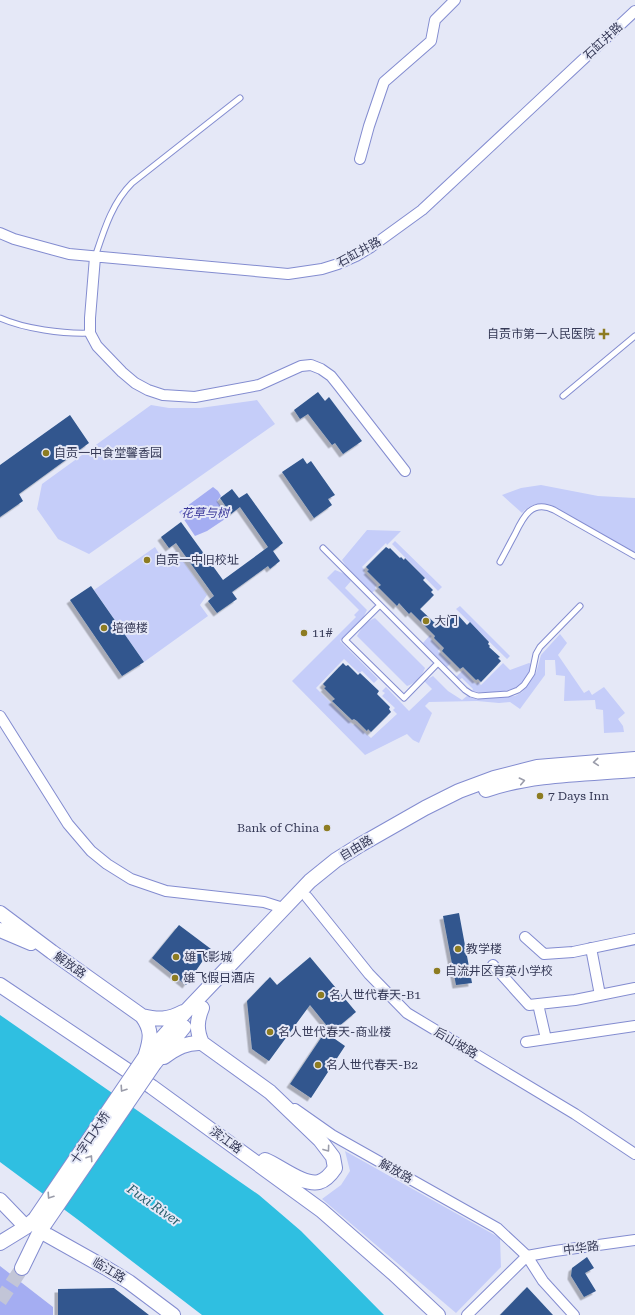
<svg xmlns="http://www.w3.org/2000/svg" width="635" height="1315" font-family="'Roboto Serif','Noto Sans SC',serif">
	<style>
		.green { fill: #c5cdf9 }
		.forest { fill: #a4adf2 }
		.water { fill: #2fbfe1 }
		.building { fill: #30578e; filter: url(#shadow) }
		.lines { fill: none; stroke-linecap: round; stroke-linejoin: round }
		.secondary-tunnel { stroke: #c2c5d7; stroke-width: 14; stroke-dasharray: 14 7; stroke-linecap: butt }
		.lane-casing { stroke: #838cd0; stroke-width: 7 }
		.street-casing { stroke: #838cd0; stroke-width: 12 }
		.secondary-casing { stroke: #838cd0; stroke-width: 16 }
		.lane { stroke: #fff; stroke-width: 5 }
		.street { stroke: #fff; stroke-width: 10 }
		.secondary { stroke: #fff; stroke-width: 14 }
		.secondary-bridge-casing { stroke: #838cd0; stroke-width: 16; stroke-linecap: butt }
		.secondary-bridge { stroke: #fff; stroke-width: 14 }
		.oneway { stroke: #9a9caa }
		.poi-dot { fill: #8d7c22; stroke: #e5e8f7; stroke-width: 1.5 }
		.labels { text-anchor: middle; dominant-baseline: central; stroke-width: 4; stroke-linejoin: round; paint-order: stroke }
		.street-label { font-size: 12px; fill: #353956; stroke: #e5e8f7 }
		.poi-label { font-size: 12px; fill: #353956; stroke: #e5e8f7; text-anchor: start }
		.park-label { font-size: 12px; font-style: italic; fill: #3b399b; stroke: #e5e8f7 }
		.water-label { font-size: 13px; font-style: italic; fill: #255c6a; stroke: #e5e8f7 }
	</style>
	<defs>
		<filter id="shadow"><feDropShadow dx="-3.5" dy="3.5" stdDeviation="0" flood-color="#0004"/></filter>
	</defs>
	<rect width="100%" height="100%" fill="#e5e8f7"/>
	<path class="green" d="M257,400L275,424L89,554L58,539L37,509L42,484L151,405L169,408H200Z
		M541,485L598,496L635,498V553L551,505C539,502 530,504 522,513L502,495L521,488Z
		M367,530L401,531L387,545L386,543L362,567L365,570L364,572L377,585L375,587L376,589L372,593L346,566L342,560Z
		M395,541L442,587L438,591L392,544Z
		M155,547L163,560L176,551L207,595L200,605L208,616L144,662L94,590Z
		M335,570L345,574L351,581L345,588L367,610L363,618L340,641L378,679L374,683L362,671L359,673L344,659L316,688L353,725L355,724L371,738L397,714L393,710L395,708L382,696L385,693L382,691L386,687L409,711L432,689L424,681L433,676L448,691L462,700L467,696L472,698L478,699L515,696L522,692L536,673L541,655L560,634L567,643L558,655L584,693L589,690L592,695L604,687L625,713L618,719L623,726L624,732L604,733L603,710L596,709L595,700L564,701L565,676L556,675L555,660H545V675L520,709L510,702L499,703L477,701L429,702L425,706L432,713L419,743L413,740L407,734L365,755L292,681L356,617L354,615L359,610L327,578Z
		M460,606L510,656L507,659L456,609Z
		M375,618L425,668C422,676 416,683 407,686L357,636C361,628 367,621 375,618Z
		M430,635L432,636L430,638L440,648L438,651L451,663L447,667L423,643Z
		M503,663L510,670L529,663L531,664C530,670 528,674 525,679C517,690 507,691 494,692C486,692 479,693 472,691L473,689L462,678L459,680L456,677L463,670L476,684L478,682L481,685Z
		M345,1151L500,1238L501,1267L456,1313L322,1199L341,1185L350,1171Z"/>
	<path class="forest" d="M213,487L218,491L221,496L217,501L222,508L225,519L207,531L195,536L179,512Z
		M0,1266L53,1307V1315H0Z"/>
	<path class="water" d="M0,1015L259,1195L301,1231L384,1315H202L77,1219L0,1162Z"/>
	<path class="building" d="M318,392L325,401L329,397L362,441L343,454L335,443L332,445L308,414L300,419L294,410Z
		M70,415L89,443L19,494L23,501L0,517V465Z
		M303,458L307,464L311,461L335,495L328,499L332,505L314,518L282,472Z
		M232,489L239,498L247,493L283,543L273,551L280,561L270,569L268,566L232,592L237,599L217,613L208,601L214,596L176,543L169,548L161,537L181,522L223,580L268,547L240,507L231,514L220,498Z
		M386,547L389,549L390,548L400,558L401,557L404,560L405,558L425,578L423,580L433,590L431,592L434,595L420,609L438,626L453,613L455,616L457,614L467,625L470,622L489,642L488,644L490,646L489,647L500,657L498,658L501,661L481,682L478,679L476,680L463,667L460,669L442,651L444,648L434,638L435,636L411,612L409,614L399,603L397,606L378,587L381,585L367,571L369,570L366,567Z
		M91,586L144,662L122,676L70,600Z
		M343,663L346,666L348,665L358,675L360,673L379,691L377,694L390,707L389,709L391,712L371,732L368,729L367,731L357,721L354,719L352,720L332,701L335,699L324,688L326,687L323,684Z
		M459,913L472,983L456,985L443,916Z
		M179,925L211,949L186,985L152,958Z
		M310,957L356,1012L332,1032L310,1005L269,1061L252,1049L247,1001L270,977L277,985Z
		M325,1032L345,1046L311,1098L290,1084Z
		M587,1257L594,1268L585,1273L596,1291L584,1297L571,1276L572,1268Z
		M527,1287L553,1315H500Z
		M114,1288L149,1315H58V1289Z"/>
	<g class="lines">
		<path class="secondary-tunnel" d="M0,1301L22,1268"/>
		<g class="lane-casing">
			<path id="lane" d="M95,257C104,230 112,203 132,183L240,98
				M0,318C25,329 63,334 90,333
				M563,396L635,336
				M323,548L465,690L471,694L478,696L508,694L518,690L524,685L532,673L536,654L540,647L580,606
				M500,562C505,553 510,543 515,534C523,517 532,499 554,510L635,556
				M380,605L345,640L404,698L438,663"/>
		</g>
		<g class="street-casing">
			<path id="street" d="M360,159L369,126L384,82L431,41L435,20L455,0
				M0,233L14,239L69,254L288,274L322,269L338,264L356,256L371,247L422,210L635,11
				M95,257L90,318V333L97,346L122,372L135,383L148,390L163,395L195,397L259,385L301,366L311,365L321,369L331,376L339,386L405,471
				M0,716L68,824L91,851L107,864L131,879L166,891L264,902L283,908
				M307,897L369,974L407,1013L575,1114L635,1154
				M525,937L544,954L573,952L635,939
				M591,948L600,995
				M493,965L529,1005L575,1000L635,988
				M538,1004L546,1039
				M526,1042L635,1026
				M295,1109L332,1135L497,1228L527,1256L543,1281L574,1315
				M467,1315L527,1256L555,1251L635,1240"/>
		</g>
		<g class="secondary-casing">
			<path id="secondary" d="M486,790C531,774 587,774 635,770
				M0,913L52,952L142,1016
				M0,930L31,943
				M0,985L152,1087L321,1210L393,1273L438,1315
				M202,1043L270,1092L320,1140L333,1157L335,1168C331,1174 326,1180 319,1182C304,1186 280,1166 265,1160
				M146,1054C151,1038 152,1030 142,1016C158,1020 168,1020 183,1012
				M145,1057L188,1009L310,881L336,860L360,845L425,808L459,791L494,778L537,767L635,759
				M164,1057C176,1048 187,1042 202,1043C196,1030 197,1020 202,1008
				M154,1064L184,1027
				M0,1200L26,1227
				M40,1231L106,1268L129,1282L173,1315
				M0,1243L26,1227L35,1219
				M22,1268L40,1231L44,1225"/>
		</g>
		<use href="#lane" class="lane"/>
		<use href="#street" class="street"/>
		<use href="#secondary" class="secondary"/>
		<g class="secondary-bridge-casing">
			<path id="secondary-bridge" d="M35,1219L145,1057
				M44,1225L154,1064"/>
		</g>
		<use href="#secondary-bridge" class="secondary-bridge"/>
	</g>
	<defs><path id="oneway-chevron" d="M-2-3.5L2.5 0L-2 3.5" fill="none" stroke-width="1.6" stroke-linecap="round" stroke-linejoin="round"/></defs>
	<g class="oneway">
		<use href="#oneway-chevron" transform="translate(596 762) rotate(175)"/>
		<use href="#oneway-chevron" transform="translate(522 781) rotate(-12)"/>
		<use href="#oneway-chevron" transform="translate(123 1089) rotate(124)"/>
		<use href="#oneway-chevron" transform="translate(327 1149) rotate(54)"/>
		<use href="#oneway-chevron" transform="translate(90 1158) rotate(-56)"/>
		<use href="#oneway-chevron" transform="translate(50 1196) rotate(124)"/>
	</g>
	<g class="poi-dot">
		<path d="M602 328h4v4h4v4h-4v4h-4v-4h-4v-4h4z"/>
		<circle cx="46" cy="453" r="4"/>
		<circle cx="147" cy="560" r="4"/>
		<circle cx="426" cy="621" r="4"/>
		<circle cx="104" cy="628" r="4"/>
		<circle cx="304" cy="633" r="4"/>
		<circle cx="540" cy="796" r="4"/>
		<circle cx="327" cy="828" r="4"/>
		<circle cx="458" cy="949" r="4"/>
		<circle cx="176" cy="957" r="4"/>
		<circle cx="437" cy="971" r="4"/>
		<circle cx="175" cy="978" r="4"/>
		<circle cx="321" cy="995" r="4"/>
		<circle cx="270" cy="1032" r="4"/>
		<circle cx="318" cy="1065" r="4"/>
	</g>
	<g class="labels">
		<g class="street-label">
			<text transform="translate(603 41) rotate(-43)">石缸井路</text>
			<text transform="translate(359 252) rotate(-29)">石缸井路</text>
			<text transform="translate(356 848) rotate(-31)">自由路</text>
			<text transform="translate(70 965) rotate(35)">解放路</text>
			<text transform="translate(456 1043) rotate(31)">后山坡路</text>
			<text transform="translate(90 1138) rotate(-56)">十字口大桥</text>
			<text transform="translate(226 1140) rotate(36)">滨江路</text>
			<text transform="translate(396 1171) rotate(29)">解放路</text>
			<text transform="translate(581 1248) rotate(-8)">中华路</text>
			<text transform="translate(109 1270) rotate(31)">临江路</text>
		</g>
		<g class="poi-label">
			<text x="595" y="334" text-anchor="end">自贡市第一人民医院</text>
			<text x="54" y="453">自贡一中食堂馨香园</text>
			<text x="155" y="560">自贡一中旧校址</text>
			<text x="434" y="621">大门</text>
			<text x="112" y="628">培德楼</text>
			<text x="312" y="633">11#</text>
			<text x="548" y="796">7 Days Inn</text>
			<text x="319" y="828" text-anchor="end">Bank of China</text>
			<text x="466" y="949">教学楼</text>
			<text x="184" y="957">雄飞影城</text>
			<text x="445" y="971">自流井区育英小学校</text>
			<text x="183" y="978">雄飞假日酒店</text>
			<text x="329" y="995">名人世代春天-B1</text>
			<text x="278" y="1032">名人世代春天-商业楼</text>
			<text x="326" y="1065">名人世代春天-B2</text>
		</g>
		<g class="park-label">
			<text x="205" y="513">花草与树</text>
		</g>
		<g class="water-label">
			<text transform="translate(154 1205) rotate(35)">Fuxi River</text>
		</g>
	</g>
</svg>
